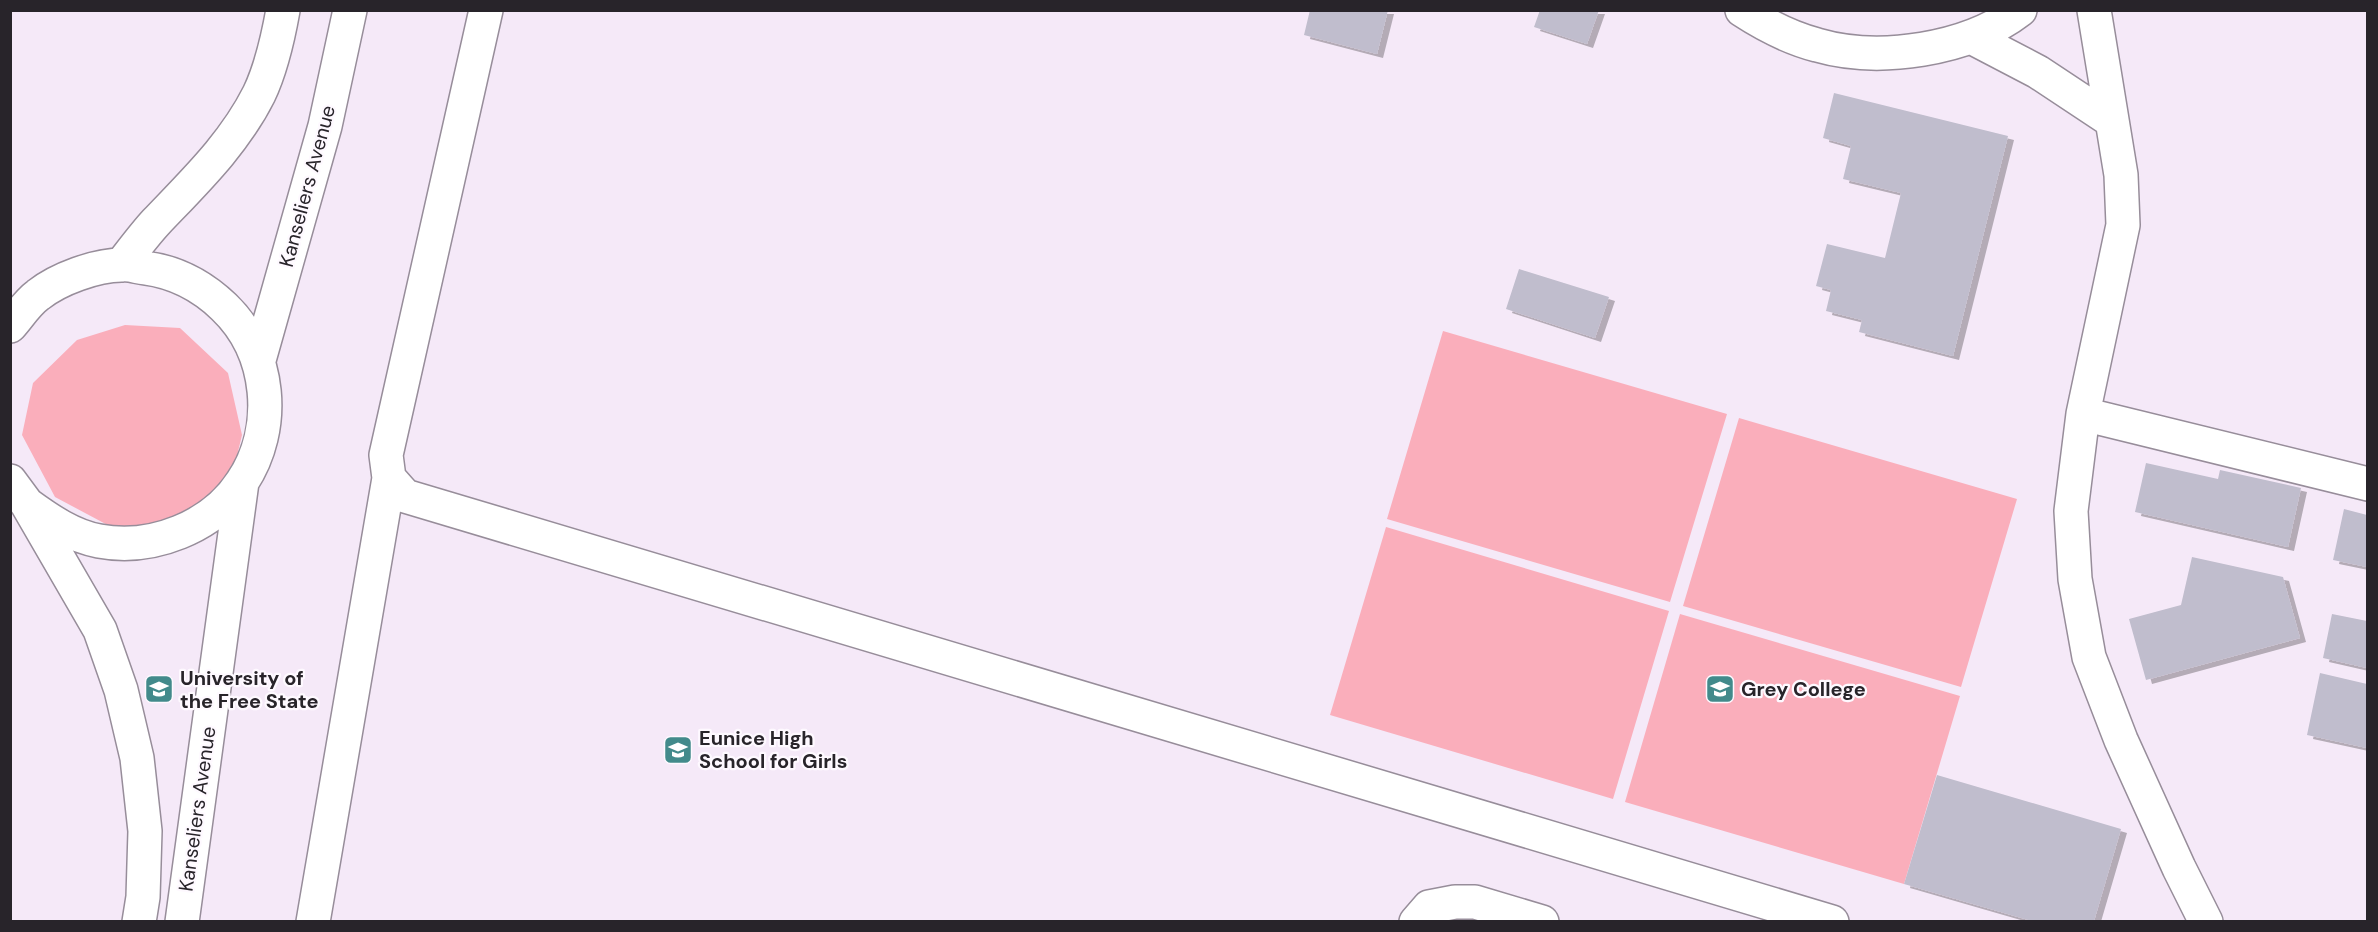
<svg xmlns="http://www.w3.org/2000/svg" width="2378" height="932" font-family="'DM Sans',sans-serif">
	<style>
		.green { fill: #faaebb }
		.building { fill: #c0bdcd; filter: url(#shadow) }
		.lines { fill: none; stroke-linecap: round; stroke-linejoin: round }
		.minor-casing { stroke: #978d9a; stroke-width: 36 }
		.minor { stroke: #fff; stroke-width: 33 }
		.labels { text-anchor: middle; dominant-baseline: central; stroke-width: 4.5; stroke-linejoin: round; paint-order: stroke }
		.street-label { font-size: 20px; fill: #28242a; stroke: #fef9ff }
		.poi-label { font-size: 20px; font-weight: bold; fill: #28242a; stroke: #fef9ff; text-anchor: start }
	</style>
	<defs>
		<filter id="shadow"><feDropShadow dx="6" dy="4" stdDeviation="0" flood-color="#0004"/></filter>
	</defs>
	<rect width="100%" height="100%" fill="#f5e9f8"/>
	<path class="green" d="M125,325L180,328L228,373L242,435L228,493L183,522L117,530L55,497L22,435L33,383L77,340Z
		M1443,331L1727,414L1670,602L1387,519Z
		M1739,418L2017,499L1961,687L1683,606Z
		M1386,527L1669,611L1613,799L1330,715Z
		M1680,614L1960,696L1904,884L1625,802Z"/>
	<path class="building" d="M1310,10H1388L1377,54L1304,35Z
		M1540,10H1599L1587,44L1534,27Z
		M1834,93L2008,136L1953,356L1859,332L1862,320L1826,311L1831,290L1816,286L1827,244L1885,258L1901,193L1843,179L1851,146L1823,138Z
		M1519,269L1609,297L1595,338L1506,309Z
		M2146,463L2218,479L2220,470L2301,488L2288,547L2135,512Z
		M2344,509L2367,515V567L2333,560Z
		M2192,557L2283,577L2300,638L2146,680L2129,619L2181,605Z
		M2332,614L2367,621V668L2323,658Z
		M2320,673L2367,684V748L2307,735Z
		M1937,775L2121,829L2094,921H2032L1904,884Z"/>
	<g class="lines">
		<g class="minor-casing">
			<path id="minor" d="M486,10L386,455L389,478L405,496L1832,922
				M1742,10C1765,25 1790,38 1817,45C1879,63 1968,50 2020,10
				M2094,10L2121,175L2123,225L2083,414L2071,511L2075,579L2089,657L2121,740L2179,868L2206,922
				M1971,37L2038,72L2112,121
				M122,264C133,250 144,235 156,222C194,182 234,144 259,94C271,69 278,38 283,10
				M10,326C19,316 27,303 38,295C58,279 96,265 122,265C129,264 137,267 145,268C176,272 201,285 224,307C271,352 278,428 242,482C213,527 152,551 99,541C72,536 49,520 27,504
				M259,360L325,126L350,10
				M2083,414L2368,484
				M10,481L27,504L100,630L121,690L137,758L145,831L143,897L139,922
				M182,922L242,482
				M313,922L389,478
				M1416,922L1429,907L1455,902H1475L1542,922"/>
		</g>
		<use href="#minor" class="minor"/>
	</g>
	<defs>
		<g id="university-square" transform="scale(1.5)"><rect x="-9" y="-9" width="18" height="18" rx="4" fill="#428a8b" stroke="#fef9ff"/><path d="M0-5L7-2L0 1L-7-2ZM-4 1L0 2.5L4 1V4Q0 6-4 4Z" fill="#fff"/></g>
		<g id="school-square" transform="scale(1.5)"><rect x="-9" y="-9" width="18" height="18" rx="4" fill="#428a8b" stroke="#fef9ff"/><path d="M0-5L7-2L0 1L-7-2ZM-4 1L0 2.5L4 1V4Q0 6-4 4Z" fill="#fff"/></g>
	</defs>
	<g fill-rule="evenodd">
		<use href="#university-square" x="159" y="689"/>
		<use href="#school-square" x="1720" y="689"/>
		<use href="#school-square" x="678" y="750"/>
	</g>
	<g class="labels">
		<g class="street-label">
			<text transform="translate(307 186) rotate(-75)">Kanseliers Avenue</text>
			<text transform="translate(197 809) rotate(-82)">Kanseliers Avenue</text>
		</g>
		<g class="poi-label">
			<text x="180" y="678">University of<tspan x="180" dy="23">the Free State</tspan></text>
			<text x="1741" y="689">Grey College</text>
			<text x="699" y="738">Eunice High<tspan x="699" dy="23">School for Girls</tspan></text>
		</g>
	</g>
	<rect width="2378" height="932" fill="none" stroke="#28242a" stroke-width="24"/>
</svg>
